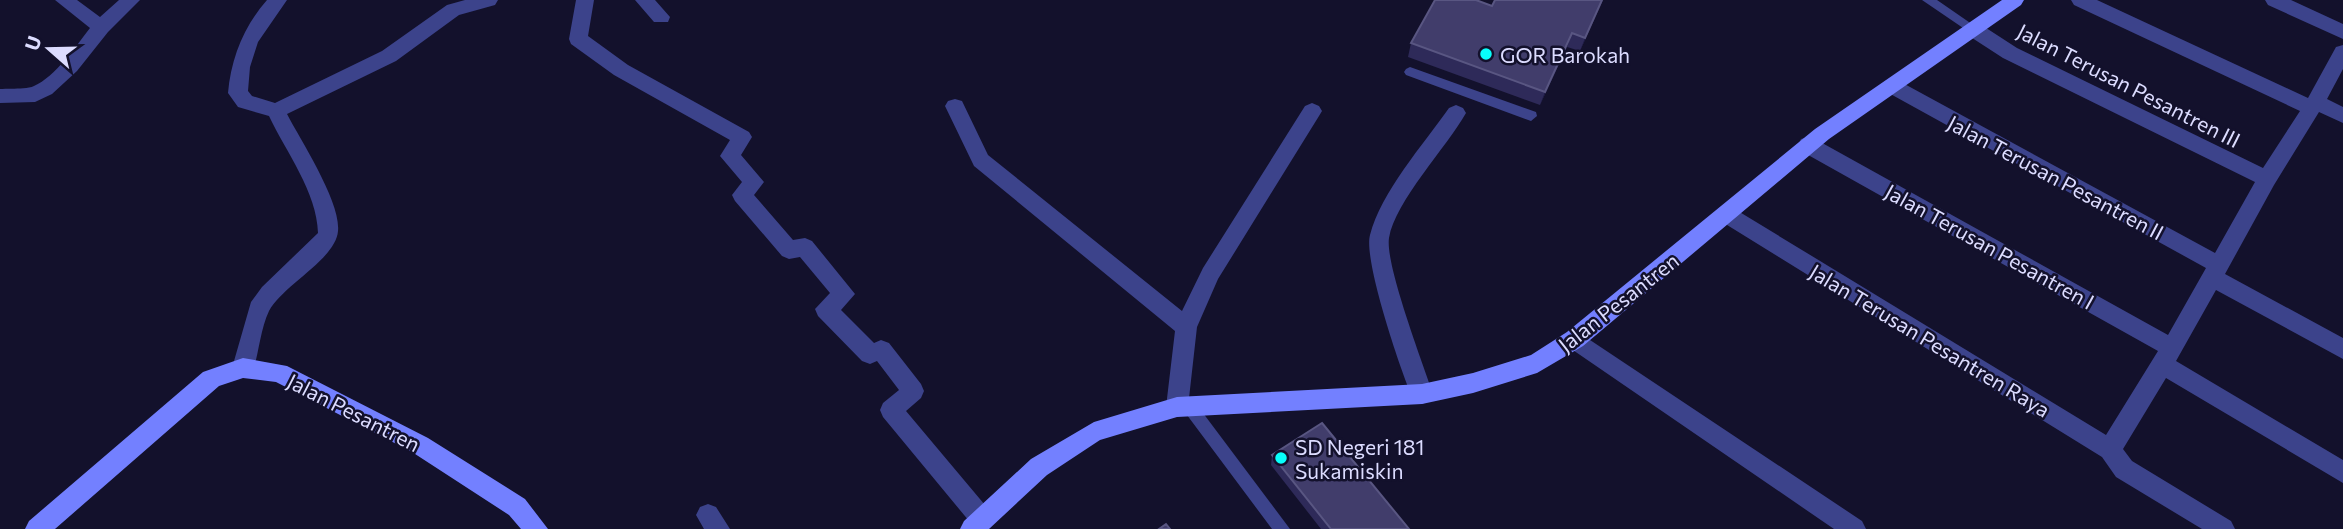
<svg xmlns="http://www.w3.org/2000/svg" width="2343" height="529" font-family="Commissioner,sans-serif">
	<style>
		.lines { fill: none; stroke-linecap: round; stroke-linejoin: round }
		.lane { fill: #3c438b; fill-rule: evenodd }
		.street { fill: #3c438b; fill-rule: evenodd }
		.secondary { fill: #7380ff; fill-rule: evenodd }
		.wall { fill: #2e2a59 }
		.shaded-wall { fill: #1b1840 }
		.building { fill: #413d6b; stroke: #595682; stroke-width: 2 }
		.poi-dot { fill: #08fffb; stroke: #13112c; stroke-width: 2.5 }
		.labels { text-anchor: middle; dominant-baseline: central; stroke-width: 5; stroke-linejoin: round; paint-order: stroke }
		.poi-label { font-size: 21px; fill: #dcdcff; stroke: #13112c; text-anchor: start }
		.street-label { font-size: 21px; fill: #dcdcff; stroke: #13112c }
	</style>
	<rect width="100%" height="100%" fill="#13112c"/>
	<g class="lines">
		<path class="lane" d="M1922,0H1937L1979,29L1977,32H1969Z
			M1410,67L1536,112L1537,116L1531,121L1406,75L1404,72L1406,69Z
			M1189,399L1194,401L1290,529H1272L1184,411L1182,406L1184,401Z"/>
		<path class="street" d="M55,0H77L100,17L119,0H140L108,32L77,71L52,94L35,102L0,103V89C10,88 25,90 34,86C55,77 76,46 90,28Z
			M267,0H287L258,42L250,67L248,91L252,96L275,103L382,51L447,5L465,0H498L495,5L459,15L396,61L287,114C301,141 341,202 338,231C336,259 283,285 269,311C261,328 259,350 254,368L251,375L243,378L235,375L232,368L251,302L262,287L318,233C317,192 286,152 269,116L238,107L228,93C231,58 244,26 267,0Z
			M576,0H594L588,36L628,65L749,132L752,137L741,155L764,182L754,195L793,240L805,238L812,241L855,294L841,310L874,343L881,340L889,343L921,384L924,391L921,398L906,411L990,511L994,519L990,527H974L883,417L880,410L883,403L899,390L877,361L870,364L862,361L818,316L815,309L830,293L800,257L789,259L782,256L735,201L732,195L742,182L720,156L730,140L614,75L571,44L569,39Z
			M635,0H655L670,17L668,22H654Z
			M2071,0H2097L2308,98L2336,47L2343,45V69L2327,99L2343,107V123L2319,112L2274,185L2225,274L2343,338V359L2216,290L2176,361L2343,460V483L2166,378L2123,449L2132,461L2231,521L2235,529H2202L2116,477L2102,457L1719,220L1716,214L1719,208L1726,206L1733,208L2106,435L2158,351L1801,151L1798,145L1801,139L1808,137L1815,139L2168,335L2206,268L1885,91L1882,86L1885,81L1892,79L1899,81L2215,253L2255,182L2003,58L1966,34L1964,29L1966,24H1980L2017,48L2263,168L2300,111L2074,5Z
			M2265,0H2291L2343,24V39L2268,5Z
			M955,99L962,101L988,155L1182,311L1203,268L1305,106L1312,103L1319,106L1322,111L1319,116L1218,279L1197,327L1188,407L1185,414L1177,417L1169,414L1166,407L1175,331L974,166L945,106L948,101Z
			M1456,105L1463,108L1466,113C1447,147 1395,201 1389,238C1385,265 1423,363 1433,394L1430,401L1422,404L1414,401C1402,375 1363,260 1370,235C1381,192 1423,145 1449,108Z
			M1575,330L1862,521L1866,529H1834L1567,346L1564,339L1567,332Z
			M708,504L716,507L730,529H704L696,515L700,507Z"/>
		<path class="secondary" d="M2002,0H2024L2021,5L1829,139L1583,346L1537,373L1473,393L1422,404L1177,417L1100,440L1047,475L989,529H960L964,521L1031,459L1094,422L1177,397L1422,384L1473,373L1531,355L1567,332L1815,129Z
			M243,358L287,366L428,438L525,499L548,529H521L509,515L412,452L276,382L243,378L219,386L55,529H25L29,521L203,372Z"/>
	</g>
	<path class="wall" d="M1495,0H1603L1580,51L1567,47L1540,105L1408,57L1411,43L1492,6Z
		M1272,455L1409,529H1321L1271,465Z"/>
	<path class="shaded-wall" d="M1602,0H1603L1580,51L1585,38Z
		M1572,33L1567,47L1540,105L1545,92Z"/>
	<path class="building" d="M1435,0H1476L1492,6L1495,0H1602L1585,38L1572,33L1545,92L1411,43Z
		M1322,423L1409,529H1331L1272,455Z
		M1166,524L1170,529H1159Z"/>
	<g class="poi-dot">
		<circle cx="1486" cy="54" r="7"/>
		<circle cx="1281" cy="458" r="7"/>
	</g>
	<g class="labels">
		<g class="poi-label">
			<text x="1500" y="54">GOR Barokah</text>
			<text x="1295" y="446">SD Negeri 181<tspan x="1295" dy="24">Sukamiskin</tspan></text>
		</g>
		<g class="street-label">
			<text transform="translate(2129 85) rotate(27)">Jalan Terusan Pesantren III</text>
			<text transform="translate(2056 177) rotate(28)">Jalan Terusan Pesantren II</text>
			<text transform="translate(1990 246) rotate(29)">Jalan Terusan Pesantren I</text>
			<text transform="translate(1618 302) rotate(-38)">Jalan Pesantren</text>
			<text transform="translate(1930 340) rotate(31)">Jalan Terusan Pesantren Raya</text>
			<text transform="translate(354 412) rotate(27)">Jalan Pesantren</text>
		</g>
	</g>
	<g transform="translate(49 49) rotate(290)" stroke="#13112c" stroke-width="5" paint-order="stroke">
	<path d="M0-5L12 26L0 18L-12 26Z" fill="#dcdcff"/>
	<text y="-10" font-size="19" font-weight="bold" text-anchor="middle" fill="#dcdcff">U</text>
	</g>
</svg>
